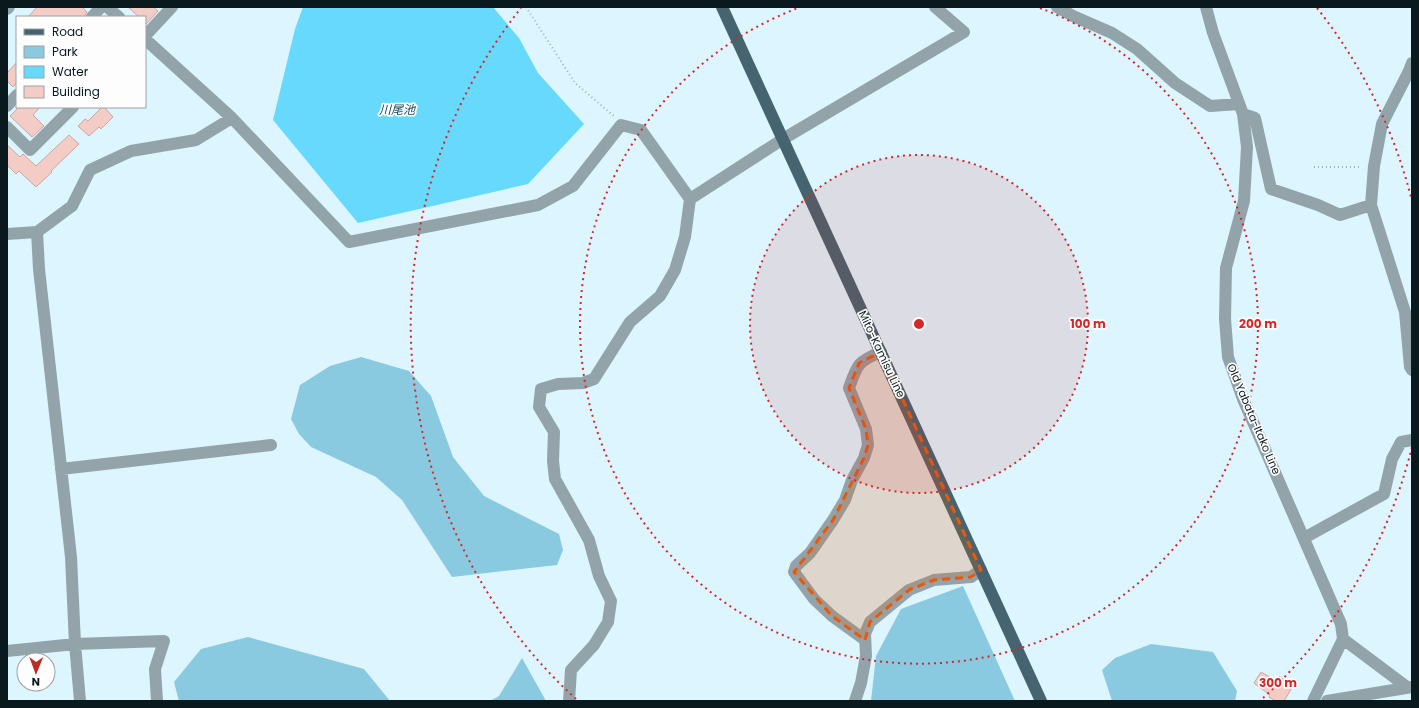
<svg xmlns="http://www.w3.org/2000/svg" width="1419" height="708" font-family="Poppins,'Noto Sans JP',sans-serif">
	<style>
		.green { fill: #89cae0 }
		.water { fill: #67d9fd }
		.building { fill: #f3ccc6; stroke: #cda69f }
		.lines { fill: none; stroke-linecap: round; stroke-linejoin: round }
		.path { stroke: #9cb3ba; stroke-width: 2; stroke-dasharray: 1 3; stroke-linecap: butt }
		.minor { stroke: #92a4aa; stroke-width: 12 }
		.major { stroke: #45646f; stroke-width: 12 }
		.marked { fill: #e8590c; fill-opacity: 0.2; stroke: #e8590c; stroke-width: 3; stroke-dasharray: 8 5; stroke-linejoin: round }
		.ring { fill: none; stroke: #d62828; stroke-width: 2; stroke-dasharray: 2 4 }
		.labels { text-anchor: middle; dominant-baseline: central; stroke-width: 3.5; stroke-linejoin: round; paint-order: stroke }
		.street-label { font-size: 11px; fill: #09191e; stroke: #fdfdfd }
		.water-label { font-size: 12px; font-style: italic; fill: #154756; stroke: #fdfdfd }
		.centre { fill: #d62828; stroke: #fdfdfd; stroke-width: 2 }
		.ring-label { font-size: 12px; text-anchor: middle; font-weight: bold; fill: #d62828; stroke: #fdfdfd; stroke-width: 3.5; stroke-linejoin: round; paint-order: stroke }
	</style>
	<rect width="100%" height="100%" fill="#dcf5fe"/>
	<path class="green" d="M361,357L409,371L431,396L453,457L484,496L559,534L563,550L557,565L452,577L402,500L376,477L311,447L299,434L291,419L300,385L330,366Z
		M963,586L1015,701H871L876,656L901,609Z
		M248,637L364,669L390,701H179L174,682L201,649Z
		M1151,644L1213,652L1237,691L1235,701H1112L1102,670L1115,658Z
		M522,658L546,701H490L499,696Z"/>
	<path class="water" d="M303,7H493L519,38L538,73L584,124L528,184L358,223L273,120L295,29Z"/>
	<path class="building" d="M37,7H82L87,12L84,17H28Z
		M128,7H153L158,11L145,25V17H139Z
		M17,62V82L13,87L7,81V73Z
		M19,107H40L33,115L44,126L32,137L10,116Z
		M102,107H104L113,117L101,129L99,127L89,136L78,126L85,119L88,121Z
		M69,135L79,144L51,171L52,172L36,187L19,171L16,174L7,165V145L20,157L23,154L36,166Z
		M1261,672L1275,680L1279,676L1293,686L1284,701H1276L1269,697L1270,695L1254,683Z"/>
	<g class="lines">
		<path class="path" d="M526,7L575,83L615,117
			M1314,167H1362"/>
		<path class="minor" d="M107,7L119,17
			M1057,7L1073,16L1112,33L1137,49L1175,83L1210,106L1239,104
			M1206,7L1213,33L1243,114L1247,147L1244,201L1226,268L1225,319L1228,357L1243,399L1341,624L1343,639L1313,701
			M7,9L9,7
			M92,17L101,7
			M145,36L172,7
			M145,39L232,118L349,242L538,205L573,186L621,125L641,130L690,199L685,237L675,270L660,296L630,322L594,379L583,383L558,384L541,389L539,407L554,432L553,461L555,479L589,540L599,576L611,601L608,622L594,645L571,670L569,701
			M1412,63L1409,71L1382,124L1374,166L1371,205L1405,312L1410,367L1412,370
			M7,106L17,95
			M1243,114L1255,118L1271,189L1318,205L1340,215L1371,205
			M7,127L30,150L73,107
			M690,199L783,139L964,32L935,7
			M37,232L39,269L71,557L75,644L80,701
			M7,234L37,232L72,206L90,170L131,151L196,140L232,118
			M61,469L271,445
			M1304,538L1384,494L1392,459L1401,442L1412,440
			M1343,639L1407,687
			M865,640L832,616L814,599L794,572L796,566L810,553L833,520L845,500L852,480L864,458L868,445L866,429L849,388C857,365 858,361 881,352
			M7,651L75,644L164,641L155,669L157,701
			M855,701L861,683L866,656L865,634L870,622L909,590L934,580L971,577L981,570
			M1327,701L1412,687"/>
		<path class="major" d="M722,7L1041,701"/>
	</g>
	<path class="marked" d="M881,352L981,570L971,577L934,580L909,590L870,622L865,640L832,616L794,572L833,520L864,458L868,445L866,429L849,388L859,363Z"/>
	<circle cx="919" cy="324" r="169" fill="#d62828" fill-opacity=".12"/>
	<g class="ring">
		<circle cx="919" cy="324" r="169"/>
		<path d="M1040 8A339 339 0 1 1 798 8"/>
		<path d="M1412 447A508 508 0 0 1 1262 699M576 699A508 508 0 0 1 521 8M1317 8A508 508 0 0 1 1412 201"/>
	</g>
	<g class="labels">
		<g class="street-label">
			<text transform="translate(882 354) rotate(65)">Mito-Kamisu Line</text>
			<text transform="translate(1254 419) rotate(67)">Old Yabata-Itako Line</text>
		</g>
		<g class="water-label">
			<text x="397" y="109">川尾池</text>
		</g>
	</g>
	<circle cx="919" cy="324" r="6" class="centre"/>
	<g class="ring-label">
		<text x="1088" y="328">100 m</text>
		<text x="1258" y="328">200 m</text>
		<text x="1278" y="687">300 m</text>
	</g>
	<rect width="1419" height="708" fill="none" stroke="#09191e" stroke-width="16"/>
	<rect x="16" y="16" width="130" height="92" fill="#fdfdfd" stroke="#9ba2a4"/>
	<rect x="24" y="29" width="20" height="6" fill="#45646f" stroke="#9ba2a4"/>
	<text x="52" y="36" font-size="12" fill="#09191e">Road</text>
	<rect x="24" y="46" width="20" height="12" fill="#89cae0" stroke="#9ba2a4"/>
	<text x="52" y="56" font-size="12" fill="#09191e">Park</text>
	<rect x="24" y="66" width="20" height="12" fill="#67d9fd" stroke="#9ba2a4"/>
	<text x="52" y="76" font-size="12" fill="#09191e">Water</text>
	<rect x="24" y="86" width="20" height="12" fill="#f3ccc6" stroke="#9ba2a4"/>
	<text x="52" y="96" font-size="12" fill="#09191e">Building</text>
	<g transform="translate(36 672) rotate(181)"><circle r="19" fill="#fdfdfd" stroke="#9ba2a4"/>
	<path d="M0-3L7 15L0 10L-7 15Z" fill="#bb2d24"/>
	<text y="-6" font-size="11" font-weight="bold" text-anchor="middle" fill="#09191e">N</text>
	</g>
</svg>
